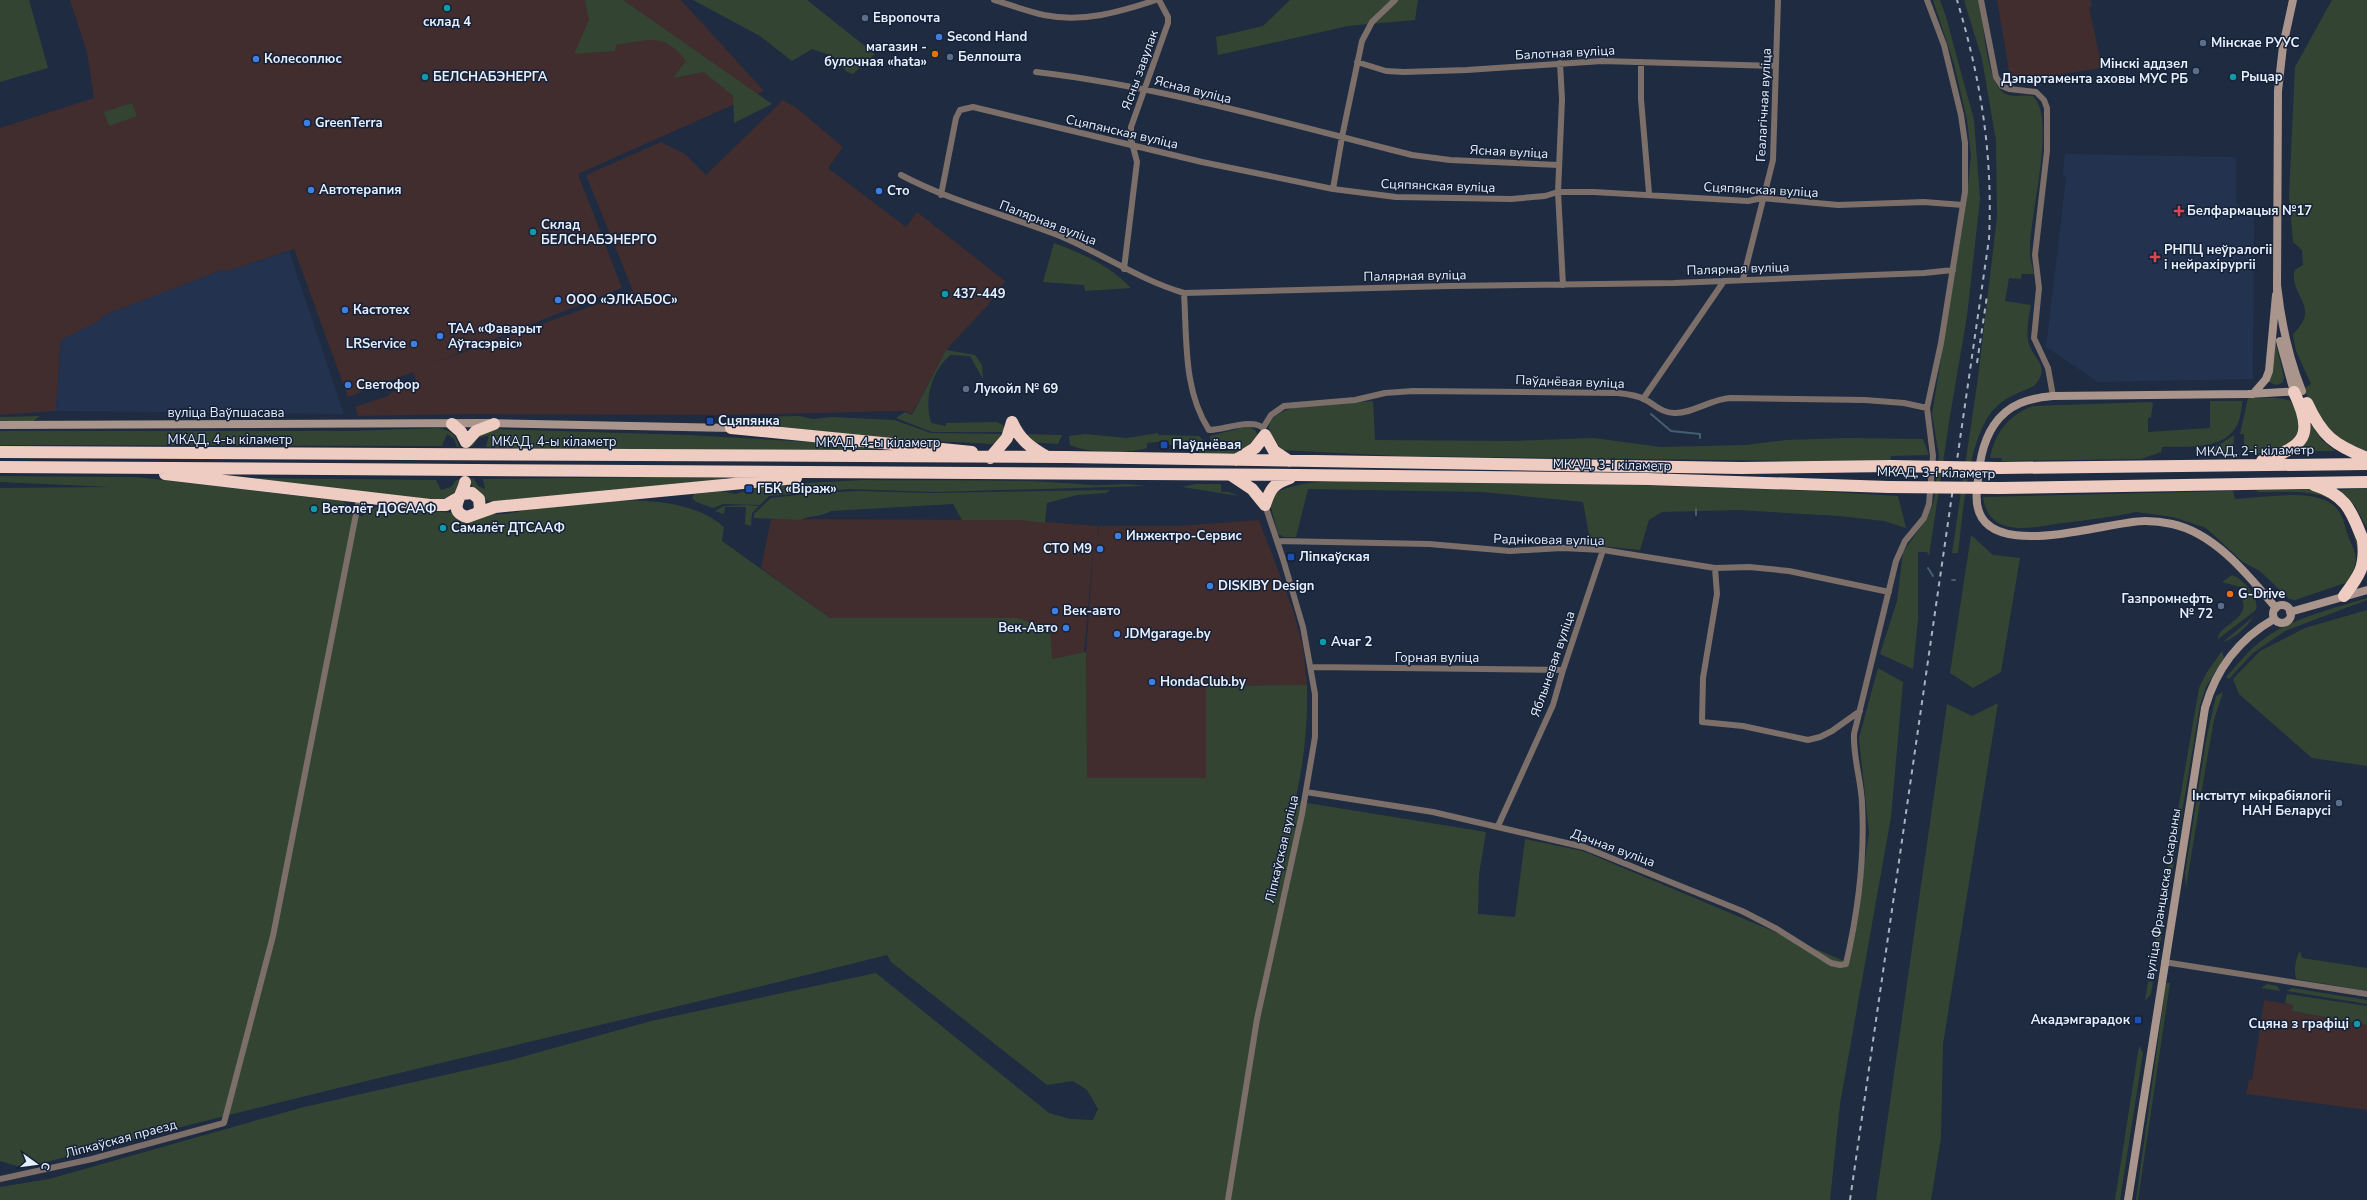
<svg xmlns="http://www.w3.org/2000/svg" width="2367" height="1200" font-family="'Nunito Sans',sans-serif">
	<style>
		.industrial { fill: #412c2e }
		.built { fill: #23334f }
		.green { fill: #334532 }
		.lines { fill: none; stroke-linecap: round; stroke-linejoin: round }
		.stream { stroke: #44606f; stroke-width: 2 }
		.street { stroke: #7c6f6a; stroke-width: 6 }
		.secondary { stroke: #aa958d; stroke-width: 8 }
		.highway { stroke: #eeccc1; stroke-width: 12 }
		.rail { stroke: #a7b2c3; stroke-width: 2; stroke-dasharray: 5 5; stroke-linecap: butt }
		.highway-bridge { stroke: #eeccc1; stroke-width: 12 }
		.culture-dot { fill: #0f9aa8; stroke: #152137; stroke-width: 1.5 }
		.service-dot { fill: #5c6f8a; stroke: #152137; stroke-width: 1.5 }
		.shop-dot { fill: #3f7fe0; stroke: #152137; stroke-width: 1.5 }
		.food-dot { fill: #e8710a; stroke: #152137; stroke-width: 1.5 }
		.health-dot { fill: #e0444e; stroke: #152137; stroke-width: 1.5 }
		.transit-dot { fill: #1a4fb4; stroke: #152137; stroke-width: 1.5 }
		.labels { text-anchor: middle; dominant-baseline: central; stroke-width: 3; stroke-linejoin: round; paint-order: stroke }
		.poi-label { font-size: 13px; font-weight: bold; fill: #e6effe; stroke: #152137; text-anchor: start }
		.street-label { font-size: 13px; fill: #e6effe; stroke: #152137 }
	</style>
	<rect width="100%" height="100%" fill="#1e2b41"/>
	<path class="industrial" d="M70,0H681L764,91L578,174L622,288L434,363L633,291L586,175L661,142L685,154L706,175L783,100L798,109L843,147L828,168L906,227L917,212L1005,281L988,305L946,350L912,414L906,411L724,415L471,414L358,416L355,407L390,395V393L417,383L413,372L348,397L294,249L231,270H222L103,316L101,320L61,340L56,411L0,415V128L94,98L87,52Z
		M1997,0H2091L2092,7H2089L2102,68L2011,82Z
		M771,519L1021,520L1098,526L1099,542V526H1178L1259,520L1293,610L1303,647L1307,685L1206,686V778H1087L1086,652L1094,542L1084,653L1052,659L1019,618H830L761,568Z
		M2264,1000L2293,1005L2292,1011L2367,1025V1110L2246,1094L2249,1080H2252Z"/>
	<path class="built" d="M2065,154L2236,157V203L2254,214L2253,379L2098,382L2046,347L2066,179L2063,173Z
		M289,251L344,414L56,411L61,340L101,320L102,316L222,270H231Z"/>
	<path class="green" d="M0,0H29L48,68L0,82Z
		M585,0H623L772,104L734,123L733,96L704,72L673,78L686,61C664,32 649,40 616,45L615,51L574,54L589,20Z
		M693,0H807L875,54L853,74L847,72L833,56L812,49L792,61L760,36Z
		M1290,0H1418L1415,20L1348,26L1218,55L1216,37L1263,26Z
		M1933,0H1940L1946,17L1974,120L1980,199L1967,316L1950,416L1929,556L1927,552H1918V619L1913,669L1880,654L1897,601L1903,552L1926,520L1934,501L1939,456L1932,414L1966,205L1971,156L1967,120L1954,64Z
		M1964,0H1980C1983,21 1986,85 2006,94C2014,98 2024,94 2033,96C2058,120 2027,221 2030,256C2031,262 2033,268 2034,274H2022L2021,279L2009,278L2005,301L2031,305C2029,316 2026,329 2028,340C2031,359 2053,365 2034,386C2021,392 2008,396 1997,406C1968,432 1963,514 1958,553H1952L1978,378L1997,217L1996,141L1982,59Z
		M2332,0H2367V452C2331,445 2320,417 2303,389L2311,384L2296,351L2293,335C2296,330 2300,327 2302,323C2314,304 2288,290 2295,270L2303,265L2302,250L2293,242L2289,196L2295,67Z
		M132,103L137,116L109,126L104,112Z
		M1054,243C1083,254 1109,265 1131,288L1085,291L1084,285L1043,282Z
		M2275,339L2284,378L2282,383L2276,385L2269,382Z
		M946,350L975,355L982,365L983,379L970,356L950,355C931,373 924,398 931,423L946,426V423L997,422L1003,425L1005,432H932L896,418L905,412L912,415Z
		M2248,398C2259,398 2291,395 2296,406C2299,413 2300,423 2302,431L2278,453L2220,455L2193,451L2219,445L2234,435L2233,454L2244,453V434H2240Z
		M1373,401L1375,440L1513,441L1594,438L1661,447L1745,445L1785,440L1846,438L1923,439L1929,455L1891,456L1890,462L1398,456L1281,450L1269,430C1268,416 1282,411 1294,408Z
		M2210,401H2243C2241,408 2241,418 2237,425C2224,451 2186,446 2162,447L2161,452L2141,459L2001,461L2002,458H1990C1995,432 2009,415 2033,406L2151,402L2153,404L2151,417L2148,418V432L2210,428Z
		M40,416L32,422L0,421V417Z
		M799,416L813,419L831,417L894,420L931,433L1005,434L997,443L993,444L877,438L759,424L761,417Z
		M2310,423L2322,440L2335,451H2297L2309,433Z
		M1249,426L1256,431L1258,437L1241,453L1206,454L1181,447L1206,448L1207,451H1228V442H1210V436Z
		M439,428C451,430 456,435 459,447H457L454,439L447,434L442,446L0,445V431H351Z
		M491,429L688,435L846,444L887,449L812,451L527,449L486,447L489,435L478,438L473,446H470L474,436Z
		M1158,433L1159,436L1160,435L1199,436L1203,440V445H1166V441L1147,443V448C1127,454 1088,453 1070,445L1069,436L1085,434L1127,438Z
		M1020,434L1062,435L1058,444L1028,442Z
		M0,476L136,477L343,501L349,507L350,514L362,516L369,510L376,507C418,508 459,516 500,514C513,514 526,509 539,508C592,501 682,489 724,527L722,541L830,618H1018L1050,630L1052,659L1086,652L1087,778H1206V686L1307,685C1308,725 1304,762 1295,801L1486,832L1479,874L1478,914L1515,917L1525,839L1583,851L1849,963L1869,833L1859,738L1878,668L1903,682L1891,817L1840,1104L1830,1200H0V1187L49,1179L304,1107L511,1060L651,1021L876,973L1049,1113L1070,1119L1093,1120L1098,1109L1087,1090L1073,1081L1047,1085L891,962L887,955C600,1027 311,1091 24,1168L0,1161V488L112,487L0,482Z
		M658,477L724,478L725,483L491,502C480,499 471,490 470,478L474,479L478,486L485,489L483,479Z
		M256,478L436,480L441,490L451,487L456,480H459C457,493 449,499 435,500L279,484Z
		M864,480C939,481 1015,478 1090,485C1108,486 1126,482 1144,486L935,492L849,489L769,496L760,505L723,504L713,508L696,502L692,498L694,494L721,491L735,494L766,485Z
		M1395,482L1632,485L1815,491L1898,496L1906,528L1884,521L1839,516L1738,510L1662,512L1649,520L1640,550L1591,545L1583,502L1482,492L1308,489L1296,537H1284L1278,534L1271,507L1274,493C1311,476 1355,482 1395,482Z
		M1196,484H1221V492H1229L1239,496L1182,487Z
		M2311,487L2346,505L2361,547L2359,554C2355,541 2352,525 2345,513C2328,486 2285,493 2258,492L2255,489Z
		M2367,488V528L2355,506L2339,490Z
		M1110,490L1106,493L1077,495L1047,503L1045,523L1021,520H962L953,504L831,511C821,517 811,515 800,520L754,518V514L771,498L814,493L858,491L931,493Z
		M2233,491L2235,499C2260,498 2321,486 2338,510C2343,516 2345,526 2347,533C2357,558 2360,557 2348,582L2295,600L2289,599L2260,571L2243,562L2206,528L2173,517L2136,512C2112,517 2088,520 2063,523C2034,527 1989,540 1983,497Z
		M746,505L759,506L752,513L751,526L745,524L746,507H725L724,514L715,511L724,506Z
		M1971,535L1993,555L2020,558L2001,672L1973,688L1950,673Z
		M2232,575C2243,578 2260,599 2256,610L2218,639C2217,626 2251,619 2242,599L2238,598L2240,587L2222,582Z
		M2367,598V600L2285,631L2253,653L2229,679L2226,677C2238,664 2248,651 2261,641C2291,618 2332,609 2367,598Z
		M2367,610V766L2312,758L2239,694L2233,679L2260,651L2305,628Z
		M2253,617C2247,627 2234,639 2223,642Z
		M2222,651L2224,658L2206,687L2200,705L2155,974L2150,973L2199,688L2207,672Z
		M2223,692L2214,720L2207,759L2186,888L2185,873L2206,740L2216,696Z
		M1998,703L1943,1044L1941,1138L1931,1200H1876L1947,704L1972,716Z
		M2300,951L2302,958L2367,968V991L2296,979C2294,970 2295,959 2300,951Z
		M2148,981L2153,982L2151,994L2145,1001Z
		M2166,983H2170L2138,1200H2136Z
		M2267,984L2277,986L2280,991L2261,988Z
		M2292,988L2367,1000V1004L2287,991Z
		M2287,994L2367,1006V1025L2292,1011L2293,1005L2285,1003Z
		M2139,1046L2143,1053L2120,1200H2115Z"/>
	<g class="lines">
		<path class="stream" d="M1651,414L1671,431L1700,434V438
			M1696,515V509
			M1928,568L1933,576
			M1952,580H1955"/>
		<path class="street" d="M994,0C1010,5 1027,11 1044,15C1083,23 1120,12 1156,0
			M1981,0L1996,77L2002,86L2009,89L2036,92L2044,100L2047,108V151L2035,255L2039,288L2034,338L2048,368L2053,396
			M1357,62L1386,71L1404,72L1467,70L1602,61L1776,66
			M1641,62V99L1649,193
			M1560,63L1562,99L1558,192L1563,285
			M1036,72C1164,87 1288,124 1412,155L1450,160L1559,165
			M901,175C952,202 1007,215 1060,236C1103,254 1140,280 1184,293L1449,286L1674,283L1924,273L1953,270
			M1333,189L1342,137L1362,41L1372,22L1395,0
			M941,195L956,118L960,110L973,107L1202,162L1333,189L1396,197L1511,199L1545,196L1558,192H1594L1748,201L1762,198L1838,205L1924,202L1963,205
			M1124,269L1137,162L1131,139V127L1168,23V17L1159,0
			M1743,279L1773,160L1778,0
			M1184,293C1187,339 1183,390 1209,430C1224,430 1252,418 1263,428
			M1643,399L1724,281
			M1263,428L1271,415L1284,406L1355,400L1385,393L1413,391L1617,393C1626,394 1636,395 1644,399C1654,404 1662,413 1674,413C1692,414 1711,399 1730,398L1865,400L1904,403L1927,408
			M1277,541L1429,544L1510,551L1562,548L1603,550L1715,568L1749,567L1789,571L1889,592
			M1715,568L1717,594L1703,678L1702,722L1743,726L1808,740L1820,737L1832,731L1860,711
			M1311,667L1563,670
			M1306,792L1433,812L1584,847L1742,911L1777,929L1831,963L1840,965L1846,964C1858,912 1865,856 1862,803C1861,780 1853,757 1854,734L1896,561L1905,541L1924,518L1929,504L1933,456L1927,408L1941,343L1965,192V143L1961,115L1944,45L1927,0
			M1498,826L1553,705L1563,670L1603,550
			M2164,962L2367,994
			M0,1179L92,1159L224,1123L273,936L359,499
			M1228,1200L1257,1019L1302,814L1315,737V694L1303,627L1283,559L1265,505"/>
		<path class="secondary" d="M2277,290L2278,91L2283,46L2293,0
			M2280,341L2294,392
			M2253,394L2266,379L2269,371L2276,295
			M0,425L484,423L731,428
			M2273 614a9 9 0 1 1 18 0a9 9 0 1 1-18 0Z
			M2276,608C2249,576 2215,533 2172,524C2163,522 2153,521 2145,521C2103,521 1968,571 1977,489C1979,468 1981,444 1994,425C2008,404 2029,398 2053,396L2248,394L2302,391C2288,356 2281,322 2277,285
			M2290,612L2367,590
			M2128,1200L2205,708C2216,669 2239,639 2274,619"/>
		<path class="highway" d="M2307,403C2322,436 2334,445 2367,458
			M1012,422C1020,440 1030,447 1047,457
			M452,424L461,432L466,442
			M731,428L972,452
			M1265,435L1274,451L1289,461
			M466,442L476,431L494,424
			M0,452L1066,457L1741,468L1891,466
			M990,458L1007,438L1012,422
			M1236,460L1255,448L1265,435
			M2262,461C2305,446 2315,436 2294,392
			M0,467L1297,475L1647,479L1889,487
			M1999,468L2367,464
			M165,474L430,505H446L458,498
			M1231,475L1252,489L1265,505
			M465,482C463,495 446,511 467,517L495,507L796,478
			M2314,485C2352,497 2352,517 2367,549
			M1999,488L2367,482
			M462,494L472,493L479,499L480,509L477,513
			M1265,505C1270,489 1274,483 1290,478
			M2344,596C2359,576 2366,567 2363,541"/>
		<path class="rail" d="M1977,363L1987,296
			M1850,1200L1989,239C1993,155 1981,80 1957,0"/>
		<path class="highway-bridge" d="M1891,466L1999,468
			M1889,487L1999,488"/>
	</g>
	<g class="culture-dot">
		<circle cx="447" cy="8" r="4"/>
		<circle cx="425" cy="77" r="4"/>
		<circle cx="2233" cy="77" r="4"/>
		<circle cx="533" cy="232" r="4"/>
		<circle cx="945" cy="294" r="4"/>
		<circle cx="314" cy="509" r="4"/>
		<circle cx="443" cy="528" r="4"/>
		<circle cx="1323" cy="642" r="4"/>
		<circle cx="2357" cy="1024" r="4"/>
	</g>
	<g class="service-dot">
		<circle cx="865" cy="18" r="4"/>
		<circle cx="2203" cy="43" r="4"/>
		<circle cx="950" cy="57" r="4"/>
		<circle cx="2196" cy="71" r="4"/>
		<circle cx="966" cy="389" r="4"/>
		<circle cx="2221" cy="606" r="4"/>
		<circle cx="2339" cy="803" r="4"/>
	</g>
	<g class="shop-dot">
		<circle cx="939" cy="37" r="4"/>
		<circle cx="256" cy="59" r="4"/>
		<circle cx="307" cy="123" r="4"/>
		<circle cx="311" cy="190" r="4"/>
		<circle cx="879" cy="191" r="4"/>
		<circle cx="558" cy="300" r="4"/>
		<circle cx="345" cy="310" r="4"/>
		<circle cx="440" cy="336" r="4"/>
		<circle cx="414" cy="344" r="4"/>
		<circle cx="348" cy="385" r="4"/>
		<circle cx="1118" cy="536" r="4"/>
		<circle cx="1100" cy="549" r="4"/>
		<circle cx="1210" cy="586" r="4"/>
		<circle cx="1055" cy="611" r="4"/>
		<circle cx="1066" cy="628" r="4"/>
		<circle cx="1117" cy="634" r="4"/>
		<circle cx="1152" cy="682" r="4"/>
	</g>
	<g class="food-dot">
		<circle cx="935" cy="54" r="4"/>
		<circle cx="2230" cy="594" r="4"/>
	</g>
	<g class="health-dot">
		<path d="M2177 205h4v4h4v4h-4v4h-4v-4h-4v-4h4z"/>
		<path d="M2153 251h4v4h4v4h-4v4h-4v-4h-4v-4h4z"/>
	</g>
	<g class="transit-dot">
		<rect x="706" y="417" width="8" height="8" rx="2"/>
		<rect x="1160" y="441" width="8" height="8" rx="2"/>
		<rect x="745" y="485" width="8" height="8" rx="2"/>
		<rect x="1287" y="553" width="8" height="8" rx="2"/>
		<rect x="2134" y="1016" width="8" height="8" rx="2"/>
	</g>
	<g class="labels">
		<g class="poi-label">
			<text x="873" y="18">Европочта</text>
			<text x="447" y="22" text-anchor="middle">склад 4</text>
			<text x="947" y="37">Second Hand</text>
			<text x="2211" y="43">Мінскае РУУС</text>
			<text x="927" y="47" text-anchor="end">магазин -<tspan x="927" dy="15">булочная «hata»</tspan></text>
			<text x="958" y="57">Белпошта</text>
			<text x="264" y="59">Колесоплюс</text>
			<text x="2188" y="64" text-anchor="end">Мінскі аддзел<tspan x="2188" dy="15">Дэпартамента аховы МУС РБ</tspan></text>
			<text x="433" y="77">БЕЛСНАБЭНЕРГА</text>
			<text x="2241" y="77">Рыцар</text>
			<text x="315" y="123">GreenTerra</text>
			<text x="319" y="190">Автотерапия</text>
			<text x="887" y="191">Сто</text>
			<text x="2187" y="211">Белфармацыя №17</text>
			<text x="541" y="225">Склад<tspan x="541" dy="15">БЕЛСНАБЭНЕРГО</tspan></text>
			<text x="2164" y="250">РНПЦ неўралогіі<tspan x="2164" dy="15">і нейрахірургіі</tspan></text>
			<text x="953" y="294">437-449</text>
			<text x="566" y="300">ООО «ЭЛКАБОС»</text>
			<text x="353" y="310">Кастотех</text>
			<text x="448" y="329">ТАА «Фаварыт<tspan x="448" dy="15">Аўтасэрвіс»</tspan></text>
			<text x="406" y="344" text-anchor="end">LRService</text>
			<text x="356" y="385">Светофор</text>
			<text x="974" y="389">Лукойл № 69</text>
			<text x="718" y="421">Сцяпянка</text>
			<text x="1172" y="445">Паўднёвая</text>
			<text x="757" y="489">ГБК «Віраж»</text>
			<text x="322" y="509">Ветолёт ДОСААФ</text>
			<text x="451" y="528">Самалёт ДТСААФ</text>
			<text x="1126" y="536">Инжектро-Сервис</text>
			<text x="1092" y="549" text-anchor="end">СТО М9</text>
			<text x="1299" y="557">Ліпкаўская</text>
			<text x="1218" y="586">DISKIBY Design</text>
			<text x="2238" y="594">G-Drive</text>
			<text x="2213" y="599" text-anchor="end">Газпромнефть<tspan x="2213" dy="15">№ 72</tspan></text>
			<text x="1063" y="611">Век-авто</text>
			<text x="1058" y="628" text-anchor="end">Век-Авто</text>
			<text x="1125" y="634">JDMgarage.by</text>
			<text x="1331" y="642">Ачаг 2</text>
			<text x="1160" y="682">HondaClub.by</text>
			<text x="2331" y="796" text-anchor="end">Інстытут мікрабіялогіі<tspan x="2331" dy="15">НАН Беларусі</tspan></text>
			<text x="2130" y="1020" text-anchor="end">Акадэмгарадок</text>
			<text x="2349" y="1024" text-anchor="end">Сцяна з графіці</text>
		</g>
		<g class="street-label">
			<text transform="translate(1565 53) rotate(-3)">Балотная вуліца</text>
			<text transform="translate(1140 70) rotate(-70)">Ясны завулак</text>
			<text transform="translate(1193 90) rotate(14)">Ясная вуліца</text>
			<text transform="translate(1764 105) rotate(-87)">Геалагічная вуліца</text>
			<text transform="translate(1122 132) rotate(13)">Сцяпянская вуліца</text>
			<text transform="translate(1509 152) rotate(3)">Ясная вуліца</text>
			<text transform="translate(1438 186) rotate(2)">Сцяпянская вуліца</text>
			<text transform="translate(1761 190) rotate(3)">Сцяпянская вуліца</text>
			<text transform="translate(1048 223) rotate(21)">Палярная вуліца</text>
			<text transform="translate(1738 269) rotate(-2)">Палярная вуліца</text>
			<text transform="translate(1415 276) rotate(-1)">Палярная вуліца</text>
			<text transform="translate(1570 382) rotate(2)">Паўднёвая вуліца</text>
			<text x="226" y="413">вуліца Ваўпшасава</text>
			<text x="230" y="440">МКАД, 4-ы кіламетр</text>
			<text x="554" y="442">МКАД, 4-ы кіламетр</text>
			<text x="878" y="443">МКАД, 4-ы кіламетр</text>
			<text transform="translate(2255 451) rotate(-1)">МКАД, 2-і кіламетр</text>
			<text transform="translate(1612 465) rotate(1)">МКАД, 3-і кіламетр</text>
			<text transform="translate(1936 473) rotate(1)">МКАД, 3-і кіламетр</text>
			<text transform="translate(1549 540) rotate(1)">Радніковая вуліца</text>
			<text x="1437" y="658">Горная вуліца</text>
			<text transform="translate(1553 664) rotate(-71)">Яблыневая вуліца</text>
			<text transform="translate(1613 848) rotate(20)">Дачная вуліца</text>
			<text transform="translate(1282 849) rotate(-77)">Ліпкаўская вуліца</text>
			<text transform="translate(2163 894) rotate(-81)">вуліца Францыска Скарыны</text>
			<text transform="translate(121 1139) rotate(-15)">Ліпкаўская праезд</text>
		</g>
	</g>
	<g transform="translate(36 1164) rotate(104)" stroke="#152137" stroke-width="3" paint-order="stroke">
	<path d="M0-3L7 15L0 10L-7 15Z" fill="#e6effe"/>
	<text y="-6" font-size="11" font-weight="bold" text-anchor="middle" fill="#e6effe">С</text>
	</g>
</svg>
